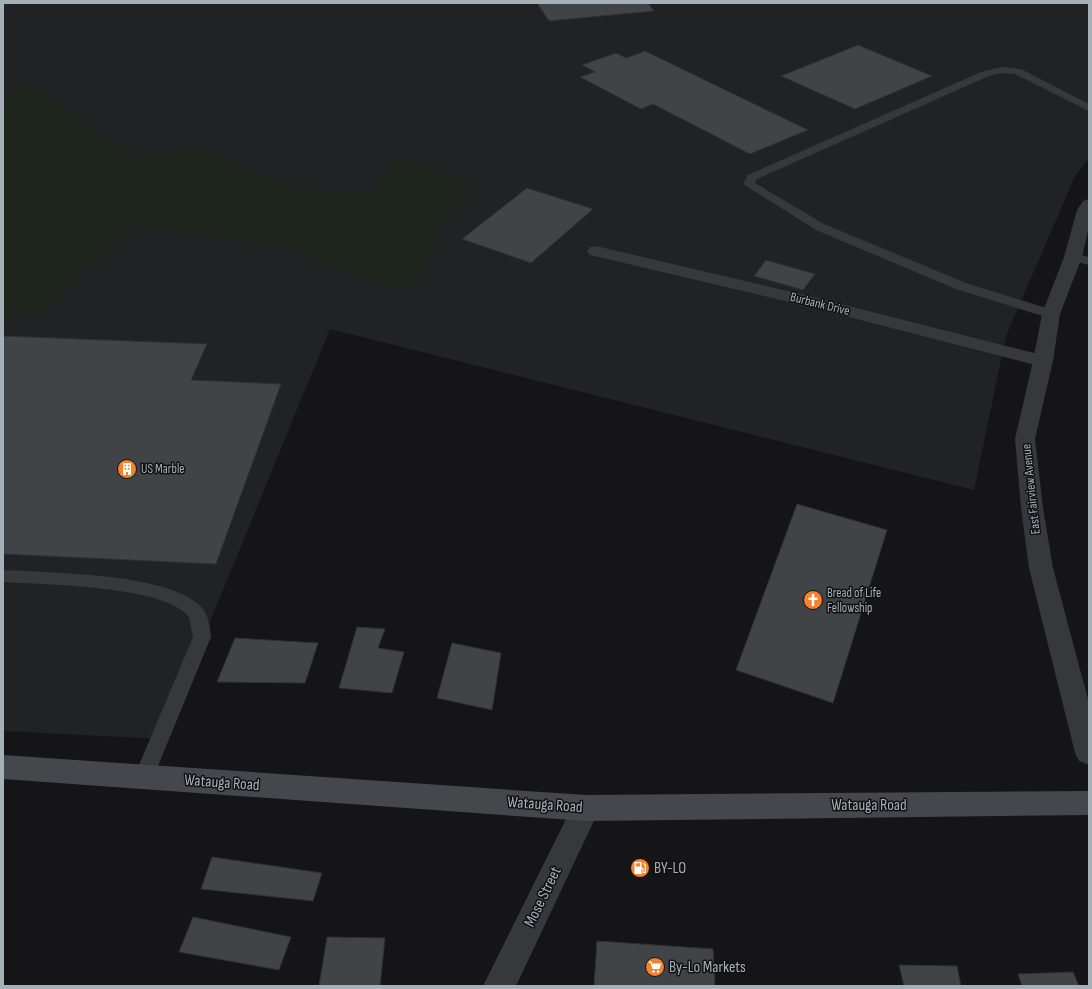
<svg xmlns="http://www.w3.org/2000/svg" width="1092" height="989" font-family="'Sofia Sans Condensed',sans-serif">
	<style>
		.built { fill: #212224 }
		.green { fill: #1e251d }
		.building { fill: #414447; stroke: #2f3033 }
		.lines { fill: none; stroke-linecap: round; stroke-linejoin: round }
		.service { fill: #36383c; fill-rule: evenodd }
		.minor { fill: #36383c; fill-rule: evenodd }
		.tertiary { fill: #36383c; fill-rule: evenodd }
		.secondary { fill: #44484c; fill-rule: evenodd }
		.labels { text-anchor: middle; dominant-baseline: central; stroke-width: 3; stroke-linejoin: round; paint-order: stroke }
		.street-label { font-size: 13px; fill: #a6b0b7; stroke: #101012 }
		.poi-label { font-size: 13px; fill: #a6b0b7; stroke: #101012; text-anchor: start }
		.near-street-label { font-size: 16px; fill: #a6b0b7; stroke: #101012 }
		.near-poi-label { font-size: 16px; fill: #a6b0b7; stroke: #101012; text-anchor: start }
	</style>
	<rect width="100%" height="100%" fill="#151517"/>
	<path class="built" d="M3,3H1089V159L1076,174L1006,336L974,490L330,329L162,739L3,731Z"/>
	<path class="green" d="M28,81L114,144L138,159L196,146L293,188L342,192L373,190L396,158L477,185L438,227L428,270L419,282L405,288H387L294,250L135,224L39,315L3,316V102Z"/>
	<path class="building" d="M537,3H648L654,11L549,21Z
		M858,45L932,76L855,109L781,76Z
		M645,51L808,130L750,154L653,104L641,109L580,77L595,72L582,65L616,53L626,58Z
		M527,188L593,209L531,263L462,239Z
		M766,260L815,274L803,290L754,276Z
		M3,336L207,344L191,380L281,384L216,564L3,554Z
		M797,504L887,530L833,703L736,670Z
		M357,627L385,629L378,648L404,652L392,693L339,688Z
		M235,638L318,643L305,683L217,682Z
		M452,643L501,653L492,710L437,698Z
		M212,857L322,873L313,901L201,889Z
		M193,917L291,937L279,970L179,952Z
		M327,937L385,938L380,986H319Z
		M597,941L713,949L715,986H594Z
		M899,965L957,966L961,986H904Z
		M1073,972L1079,986H1022L1018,974Z"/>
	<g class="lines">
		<path class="service" d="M1001,67L1021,69L1089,104V111L1015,74L1001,73L989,76L757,179L755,183L824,224L966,283L1056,311L1058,314L1056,317H1046L956,289L816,230L743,184L748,175L981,72Z
			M1073,253L1089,257V265L1069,260L1067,257L1069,254Z
			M3,570C51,573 163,573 198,604C208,612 210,625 211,637L151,783L144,786L137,783L134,777L193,637L189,617C164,585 44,585 3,582Z"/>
		<path class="minor" d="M596,246L809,296L1050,357L1053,361L1050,365L1043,367L806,306L590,255L587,251L590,247Z
			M586,795L596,799L600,808L516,986H483L576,799Z"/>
		<path class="tertiary" d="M1089,199V227L1082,257L1060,314L1053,361L1035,439L1043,508L1053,568L1089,703V765L1079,761L1075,753L1029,568L1021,508L1015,439L1033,361L1042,314L1064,257L1077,210L1083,201Z"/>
		<path class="secondary" d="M3,755L586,795L1089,791V815L586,821L3,779Z"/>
	</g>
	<defs>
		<g id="building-disc" transform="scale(1)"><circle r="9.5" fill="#f6822e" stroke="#101012"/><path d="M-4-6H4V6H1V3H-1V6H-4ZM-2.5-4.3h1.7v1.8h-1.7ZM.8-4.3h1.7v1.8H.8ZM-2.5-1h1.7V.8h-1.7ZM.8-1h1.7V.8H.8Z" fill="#fff"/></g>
		<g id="church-disc" transform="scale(1)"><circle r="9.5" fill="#f6822e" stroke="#101012"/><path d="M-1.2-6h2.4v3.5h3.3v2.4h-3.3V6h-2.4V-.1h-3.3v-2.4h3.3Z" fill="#fff"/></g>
		<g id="fuel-disc" transform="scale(1)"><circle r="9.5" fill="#f6822e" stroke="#101012"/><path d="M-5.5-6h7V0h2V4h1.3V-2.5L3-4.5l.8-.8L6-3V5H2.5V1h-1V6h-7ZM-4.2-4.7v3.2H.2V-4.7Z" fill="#fff"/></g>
		<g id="supermarket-disc" transform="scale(1)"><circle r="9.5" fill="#f6822e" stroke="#101012"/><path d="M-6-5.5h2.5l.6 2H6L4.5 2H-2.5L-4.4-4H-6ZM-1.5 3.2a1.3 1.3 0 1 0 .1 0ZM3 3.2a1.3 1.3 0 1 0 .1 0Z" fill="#fff"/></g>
	</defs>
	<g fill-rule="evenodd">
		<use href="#building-disc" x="127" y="469"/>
		<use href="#church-disc" x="813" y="600"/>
		<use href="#fuel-disc" x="640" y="868"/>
		<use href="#supermarket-disc" x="655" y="967"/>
	</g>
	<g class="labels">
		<g class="street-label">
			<text transform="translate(820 304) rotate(14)">Burbank Drive</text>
			<text transform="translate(1031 489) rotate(-96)">East Fairview Avenue</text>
		</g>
		<g class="poi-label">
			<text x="141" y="469">US Marble</text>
			<text x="827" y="593">Bread of Life<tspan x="827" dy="15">Fellowship</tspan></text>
		</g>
		<g class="near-street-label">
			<text transform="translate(222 783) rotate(4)">Watauga Road</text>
			<text transform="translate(545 805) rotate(4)">Watauga Road</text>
			<text x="869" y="805">Watauga Road</text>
			<text transform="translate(543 897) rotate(-64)">Mose Street</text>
		</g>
		<g class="near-poi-label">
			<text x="654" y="868">BY-LO</text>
			<text x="669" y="967">By-Lo Markets</text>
		</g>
	</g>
	<rect width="1092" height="989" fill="none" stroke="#a6b0b7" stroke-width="8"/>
</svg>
